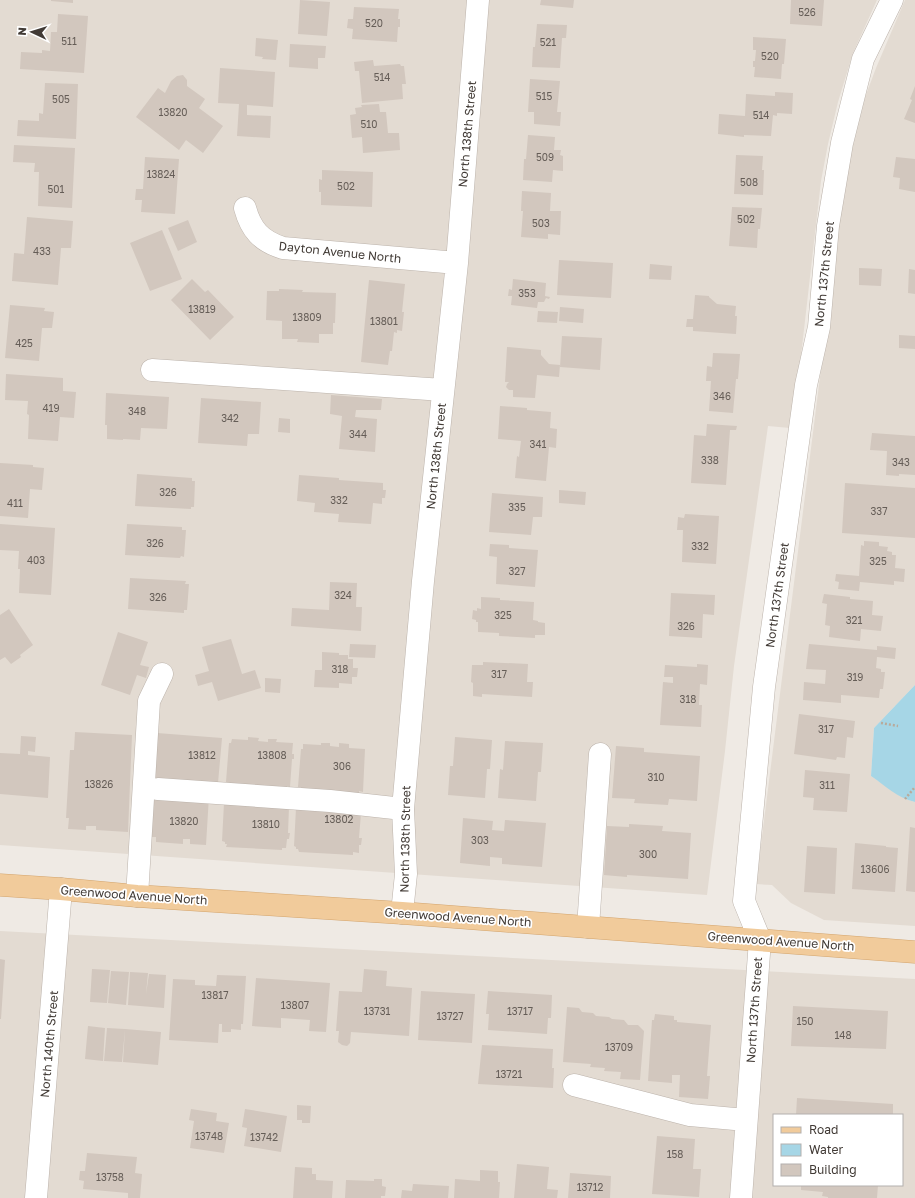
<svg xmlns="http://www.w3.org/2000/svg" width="915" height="1198" font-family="'Golos Text',sans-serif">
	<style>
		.residential { fill: #e3dbd2; fill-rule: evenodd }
		.water { fill: #a6d6e6 }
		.building { fill: #d2c7be }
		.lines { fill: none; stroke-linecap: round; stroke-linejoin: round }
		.minor-casing { stroke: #bcb3ab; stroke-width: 23 }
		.major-casing { stroke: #d3a56e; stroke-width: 23 }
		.path { stroke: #b9aa9b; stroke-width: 2.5; stroke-dasharray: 2 2; stroke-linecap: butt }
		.minor { stroke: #fff; stroke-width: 22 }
		.major { stroke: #f1cb9b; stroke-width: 22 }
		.labels { text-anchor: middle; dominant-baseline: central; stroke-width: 3.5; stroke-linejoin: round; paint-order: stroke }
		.number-label { font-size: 10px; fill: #655d57 }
		.street-label { font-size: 12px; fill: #413a35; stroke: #fff }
	</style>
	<rect width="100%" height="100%" fill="#efeae4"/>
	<path class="residential" d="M0,0H877L853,53L838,102L828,144L821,181L795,408L790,428L768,426L734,666L725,751L707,895L0,845Z
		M905,0H915V685L874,728L871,776L905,799L915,802V926L824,920L791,903L772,885L756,884L845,179L861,108L876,68Z
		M0,931L915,979V1198H0ZM774,1115H902V1185H774Z"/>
	<path class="water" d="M915,685V802C896,797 887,787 871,776L874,728Z"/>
	<path class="building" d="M51,0H73V3L51,1Z
		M300,0L330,2L327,36L298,34Z
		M541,0H574L573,8L540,5Z
		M791,0H824L822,26L790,24Z
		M354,7L399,9L398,19H400V27H398L397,42L352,39L353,29L347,28L348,19H353Z
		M58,14L88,16L84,73L20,69L21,52L42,53V50L50,51L51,32H57Z
		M537,24L567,25L566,38H562L560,68L532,67L533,47H535Z
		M753,37L786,39L784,64H782L781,79L754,77L755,67H753V61H755L756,50H753Z
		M256,38L278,40L276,60L262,59L263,57L255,56Z
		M290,44L326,46L325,58H318V69L289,67Z
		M373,60L374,66L400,64L401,66H404L406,84H402L403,99L362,103L359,71H355L354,62Z
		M220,68L275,72L273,107L247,105V115L271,116L270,138L237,136L239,104L218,103Z
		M183,75L187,80V86L205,99L199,108L223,126L203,153L186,140L179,150L136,117L158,88L165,93L171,81L177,76Z
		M530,79L560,81L557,112H561L560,126L534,124V112H528Z
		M45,83L78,84L76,139L17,136L18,120L39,121V113L43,114Z
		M915,86V123L904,119L912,100L910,99Z
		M775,92L793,93L792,114L777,113V116L773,115L771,136L744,135V137L718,134L719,114L745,116L746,94L775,96Z
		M379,104L380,112H386L388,133H399L400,150L363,153L362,137L352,138L350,115L356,114L355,108L362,107L361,105Z
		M528,135L555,137L554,150H561L560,155L563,156V171L553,170L552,182L523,180L524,159H526Z
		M14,145L75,148L72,208L38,206L39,172H34L35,163L13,162Z
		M736,155L763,156L762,170H764L763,195L734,194Z
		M145,157L179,159L175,214L141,212L142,200H135L136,189H143Z
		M896,157L915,159V192L899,189L900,178L893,177Z
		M322,170L373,172L372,207L321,205V192H319V179L322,180Z
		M522,191L551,193L550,211H561L560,235L548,234V239L521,237L523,211H521Z
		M732,207L762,208L760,229H758L757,248L729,246Z
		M27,217L73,221L71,248H61L58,285L12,281L14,253L24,254Z
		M188,220L197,242L178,251L168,228Z
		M162,230L182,279L150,291L130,243Z
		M559,260L613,263L611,298L557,295Z
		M650,264L672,266L671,280L649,279Z
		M859,268L882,269L881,286L859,285Z
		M909,269L915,270V294L908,293Z
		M192,279L205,292L208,290L234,317L210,340L171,300Z
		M513,279L546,283L545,296L550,297L549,299L546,298L544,302H538L537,308L511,305L512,296H508L509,289L512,290Z
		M369,280L405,284L402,312H404L402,331L397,330V333L394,332L392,351H390L388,365L361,362Z
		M279,289L303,290L302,292L336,293L335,323H333V334H319V343L297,342L298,339H282V321L266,320L267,291H279Z
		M695,295L709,296V297L717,304L736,306L735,316H737L736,334L693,331V327H686L687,319H693Z
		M10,305L45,308L44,311L54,312L52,328H42L39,361L5,358Z
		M560,307L584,309L583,323L559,321Z
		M538,311L558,312L557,323L537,322Z
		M899,335L915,336V349L899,348Z
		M562,336L602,338L600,370L560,367Z
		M507,347L541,350V355L549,364L560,365L559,377L537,375L535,398L513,397V390H509L506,387L507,384L509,382H505Z
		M713,353L740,354L738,379H736L733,413L709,411L711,381H706L707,366L712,367Z
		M6,374L63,378V391L76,392L74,418L60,417L58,441L28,439L29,415L27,414L28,401L5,400Z
		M106,393L169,397L167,429L141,428L140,440L123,439V440L107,439V425H105Z
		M331,395L382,399L381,410H356L355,417L377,419L375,452L339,449L342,416L330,414Z
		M201,398L261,402L259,434H248L247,446L198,443Z
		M500,406L527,408V410L551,412L550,428L557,429L556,448L549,447L546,481L515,478L517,456L519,457L521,441L498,439Z
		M279,418L290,419V433L278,432Z
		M707,424L737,426L736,430H730L726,485L691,483L694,435L706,436Z
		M872,433L915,436V475L899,474V476L886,475L887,451L870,450Z
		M0,463L33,465V467L44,468L42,490L30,489L28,518L0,516Z
		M137,474L192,478V481H195L194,507H191V509L135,506Z
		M299,475L339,478V480L383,483V490H386L385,498H382V504L373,503L371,524L338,522L339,514L314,512L315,503L297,501Z
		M845,483L915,488V538L842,533Z
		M559,490L586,492L585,505L559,503Z
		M492,493L543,497L542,517H533L531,535L489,532Z
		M685,514L719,516L716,564L682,562L683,530H677L678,517L684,518Z
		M0,524L55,528L51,595L19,593L20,569H18L19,551L0,550Z
		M127,524L182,527V530H186L184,557L181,556L180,558L125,555Z
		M864,541L879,542V546L888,547L887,551L892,552V555H896L895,568L905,569L904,582L894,581V585L860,582L859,591L838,589L839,582L835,581L836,574L859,576L861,545L864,546Z
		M490,544L509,545V548L538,550L535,587L496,584L497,557L489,556Z
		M130,578L186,581L185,584H189L187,610H184V613L128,609Z
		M330,582L357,583L356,607H362L361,631L291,626L292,608L329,610Z
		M671,593L715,595L714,615L703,614L702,638L669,636Z
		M824,594L850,597V599L873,601L872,615L883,616L881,631L861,629L860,641L829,637L830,626L825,625L827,604L822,603Z
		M481,597L500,598V600L534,602L533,620L538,621V622L545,623V635H535V638L499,636V633L478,632V622H476V620L472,619L473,610L477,611V608L481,609Z
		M9,609L33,645L20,655L21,657L11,664L5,657L0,660V615Z
		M118,632L148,642L140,665L149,667L146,678L137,675L130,695L101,685Z
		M231,639L242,674L255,670L261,688L218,701L212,682L198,686L195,675L209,671L202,647Z
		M350,644L376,645L375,658L349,657Z
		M809,644L877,650V646L896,648L895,659L877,657L876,668L881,669V672H885L883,689H880L879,698L841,695V703L803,700L804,682L825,684L826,670L806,669Z
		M322,652L339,653V655H348V659H353V668H358L357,677H352V684L339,683V688L314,687L315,670H322Z
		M483,662L528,664L527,682H533L532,697L482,694V697L473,696V683L471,682L472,665H483Z
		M697,664L708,665L707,685L700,684L699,705H702L701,727L660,725L663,682L673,683V677H664L665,665L697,667Z
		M265,678L281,679L280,693L265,692Z
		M799,714L855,721L853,738L847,737L845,758L837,757L836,760L794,754Z
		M75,732L132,735L128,832L96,830V826H86V830L68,829L69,818H66L70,750H74Z
		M157,733L222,738L218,783H157L158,778H154Z
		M21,736L36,737L35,752L28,751V755L50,757L48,798L0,794V753L20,754Z
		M248,737L259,738L258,741L268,742V739H277L276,742L293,743L292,754H294V759H292L290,787L287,786V792L229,787V783L226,782L229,743H231L232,739L248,740Z
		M455,737L492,740L490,769H487L485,798L448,795L450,766H453Z
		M505,741L543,743L541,772H538L536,801L498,798L500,769L503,770Z
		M321,743H330V746L339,747V743L349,744V748L365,749L363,792L359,791V796L301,793V787H298L301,749H303V744L321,745Z
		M616,746L644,748V752L700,756L697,801L669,799L668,805L634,803L635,799L612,798Z
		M805,770L850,774L847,812L813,810L814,798L803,797Z
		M209,796L206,845L190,844V839H183V844L156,842V837H150L152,799Z
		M224,803L289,807L288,833H290L289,839H287L286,848H282V850L226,847L227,844H225V842L222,841Z
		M296,808L361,813L359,838H362L361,845H359V853L353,852V855L299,852L298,849H296V847L294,846Z
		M463,818L493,821L492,830L504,831L505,820L546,823L542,867L502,864V858L490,857V866L460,863Z
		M629,824L663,826L662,831L691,833L688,879L627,875V877L604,875L607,826L629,827Z
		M910,827L915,828V892L906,891Z
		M855,843L886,846V847L898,848L895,892L852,889Z
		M807,846L837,848L835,894L804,892Z
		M0,959L5,960L1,1019H0Z
		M92,969L110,970L107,1003L90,1002Z
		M364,969L387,971L386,986L412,988L409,1036L351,1032L350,1043L347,1046L342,1045L338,1042L339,1031H336L339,991L362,992Z
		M111,971L129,972L126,1005L108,1003Z
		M130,972L148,973L146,994L149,974L166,975L164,1008L128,1005Z
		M217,975L246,976L243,1024H241V1030L231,1029V1032H222V1024H219L218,1043L169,1040L173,979L195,980V985L216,986Z
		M256,978L330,983L326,1032L309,1031L310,1020L281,1018V1028L252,1026Z
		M421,991L475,994L472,1043L418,1040Z
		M488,991L552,995L551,1018H548L547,1034L488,1030L489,1014H486Z
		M793,1006L888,1011L886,1049L791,1046Z
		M567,1007L579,1008L582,1012L593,1013L596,1016L609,1017L612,1019L624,1020L628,1025H638L644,1031L640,1080L620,1079L621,1072L604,1071L605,1068L590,1067L591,1064L563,1062Z
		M655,1014L674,1016V1020H677V1022L711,1025L707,1076H710L708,1099L679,1097L680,1075H672V1083L648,1081L652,1020H654Z
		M88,1026L105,1028L103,1061L85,1059Z
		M107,1028L125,1029L122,1062L104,1061Z
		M125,1029L161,1032L158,1065L123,1062Z
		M482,1045L553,1049L552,1068H554L553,1088L478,1084Z
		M797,1098L893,1104V1115H796Z
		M297,1105L311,1106L310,1123H302V1120H297Z
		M191,1109L217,1113L216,1121L229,1123L224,1153L190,1148L194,1121L189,1120Z
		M245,1109L287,1116L281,1152L244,1146L247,1128L242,1127Z
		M657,1136L695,1139L693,1169H701L699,1197L652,1194Z
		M87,1153L137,1157L135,1173L142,1174L140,1198H128V1193L83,1189L84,1181L79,1180L80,1171H85Z
		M517,1164L549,1167L547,1189L558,1190L557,1198H514Z
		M295,1167L312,1168V1174H316V1180L333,1181L332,1198H293Z
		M480,1170L498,1171V1182H500L499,1198H454L455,1179L480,1181Z
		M570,1173L611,1176L610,1198H568Z
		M374,1179H382V1186L386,1187L385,1196H381V1198H345L346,1180L374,1181Z
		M413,1184L449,1186L448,1198H401L402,1190L412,1191Z
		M801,1185H878L877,1198H828V1197L822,1196L823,1192L801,1190Z"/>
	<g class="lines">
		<g class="minor-casing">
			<path id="minor" d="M245,208C251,230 261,241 283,248L457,263
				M152,370L443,390
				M158,789L330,801L403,809
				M137,896L149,701L162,674
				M402,913L406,874L403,809L423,581L457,263L478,0
				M588,927L600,754
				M574,1085L690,1115L746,1120
				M36,1198L61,889
				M741,1198L760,940L744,901L764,687L806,385L819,327L828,226L842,143L863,59L892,0"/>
		</g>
		<g class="major-casing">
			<path id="major" d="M0,885L61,889L137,896L402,913L915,952"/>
		</g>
		<path class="path" d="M881,723L898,726
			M905,799L915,787"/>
		<use href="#minor" class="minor"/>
		<use href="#major" class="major"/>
	</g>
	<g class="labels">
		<g class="number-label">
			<text x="807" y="12">526</text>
			<text x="374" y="23">520</text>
			<text x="69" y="41">511</text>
			<text x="548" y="42">521</text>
			<text x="770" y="56">520</text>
			<text x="382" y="77">514</text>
			<text x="544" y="96">515</text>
			<text x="61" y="99">505</text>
			<text x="173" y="112">13820</text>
			<text x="761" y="115">514</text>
			<text x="369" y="124">510</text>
			<text x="545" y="157">509</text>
			<text x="161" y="174">13824</text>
			<text x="749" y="182">508</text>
			<text x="346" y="186">502</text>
			<text x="56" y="189">501</text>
			<text x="746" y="219">502</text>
			<text x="541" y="223">503</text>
			<text x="42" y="251">433</text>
			<text x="527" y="293">353</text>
			<text x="202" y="309">13819</text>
			<text x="307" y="317">13809</text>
			<text x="384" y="321">13801</text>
			<text x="24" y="343">425</text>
			<text x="722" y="396">346</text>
			<text x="51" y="408">419</text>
			<text x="137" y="411">348</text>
			<text x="230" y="418">342</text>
			<text x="358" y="434">344</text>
			<text x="538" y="444">341</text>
			<text x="710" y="460">338</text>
			<text x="901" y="462">343</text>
			<text x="168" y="492">326</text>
			<text x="339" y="500">332</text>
			<text x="15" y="503">411</text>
			<text x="517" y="507">335</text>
			<text x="879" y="511">337</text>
			<text x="155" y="543">326</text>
			<text x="700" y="546">332</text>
			<text x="36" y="560">403</text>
			<text x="878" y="561">325</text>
			<text x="517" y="571">327</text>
			<text x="343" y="595">324</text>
			<text x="158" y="597">326</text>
			<text x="503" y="615">325</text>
			<text x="854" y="620">321</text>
			<text x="686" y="626">326</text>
			<text x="340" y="669">318</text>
			<text x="499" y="674">317</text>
			<text x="855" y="677">319</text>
			<text x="688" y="699">318</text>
			<text x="826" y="729">317</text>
			<text x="202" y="755">13812</text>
			<text x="272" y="755">13808</text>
			<text x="342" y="766">306</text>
			<text x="656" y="777">310</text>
			<text x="99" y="784">13826</text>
			<text x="827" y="785">311</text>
			<text x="339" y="819">13802</text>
			<text x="184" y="821">13820</text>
			<text x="266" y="824">13810</text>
			<text x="480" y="840">303</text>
			<text x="648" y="854">300</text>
			<text x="875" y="869">13606</text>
			<text x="215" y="995">13817</text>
			<text x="295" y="1005">13807</text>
			<text x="377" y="1011">13731</text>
			<text x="520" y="1011">13717</text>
			<text x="450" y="1016">13727</text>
			<text x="805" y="1021">150</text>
			<text x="843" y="1035">148</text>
			<text x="619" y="1047">13709</text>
			<text x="509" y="1074">13721</text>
			<text x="209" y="1136">13748</text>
			<text x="264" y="1137">13742</text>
			<text x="675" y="1154">158</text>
			<text x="110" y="1177">13758</text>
			<text x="590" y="1187">13712</text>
		</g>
		<g class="street-label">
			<text transform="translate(467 134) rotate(-85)">North 138th Street</text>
			<text transform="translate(340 252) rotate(6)">Dayton Avenue North</text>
			<text transform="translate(824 274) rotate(-84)">North 137th Street</text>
			<text transform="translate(436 456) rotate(-84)">North 138th Street</text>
			<text transform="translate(777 595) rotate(-82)">North 137th Street</text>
			<text transform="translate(405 839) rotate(-89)">North 138th Street</text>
			<text transform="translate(134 895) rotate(4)">Greenwood Avenue North</text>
			<text transform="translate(458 917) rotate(4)">Greenwood Avenue North</text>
			<text transform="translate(781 941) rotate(4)">Greenwood Avenue North</text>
			<text transform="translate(754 1010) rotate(-86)">North 137th Street</text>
			<text transform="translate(49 1044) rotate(-85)">North 140th Street</text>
		</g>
	</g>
	<rect x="773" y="1114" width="130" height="72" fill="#ffffff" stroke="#b3b0ae"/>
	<rect x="781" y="1127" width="20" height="6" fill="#f1cb9b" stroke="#b3b0ae"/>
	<text x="809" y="1134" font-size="12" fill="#413a35">Road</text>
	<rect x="781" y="1144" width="20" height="12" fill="#a6d6e6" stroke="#b3b0ae"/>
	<text x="809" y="1154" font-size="12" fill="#413a35">Water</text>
	<rect x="781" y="1164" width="20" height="12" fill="#d2c7be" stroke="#b3b0ae"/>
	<text x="809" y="1174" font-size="12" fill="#413a35">Building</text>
	<g transform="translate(32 32) rotate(274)" stroke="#ffffff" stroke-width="3" paint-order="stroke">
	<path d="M0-3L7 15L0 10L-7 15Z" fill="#413a35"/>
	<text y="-6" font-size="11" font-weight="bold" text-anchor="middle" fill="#413a35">N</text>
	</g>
</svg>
